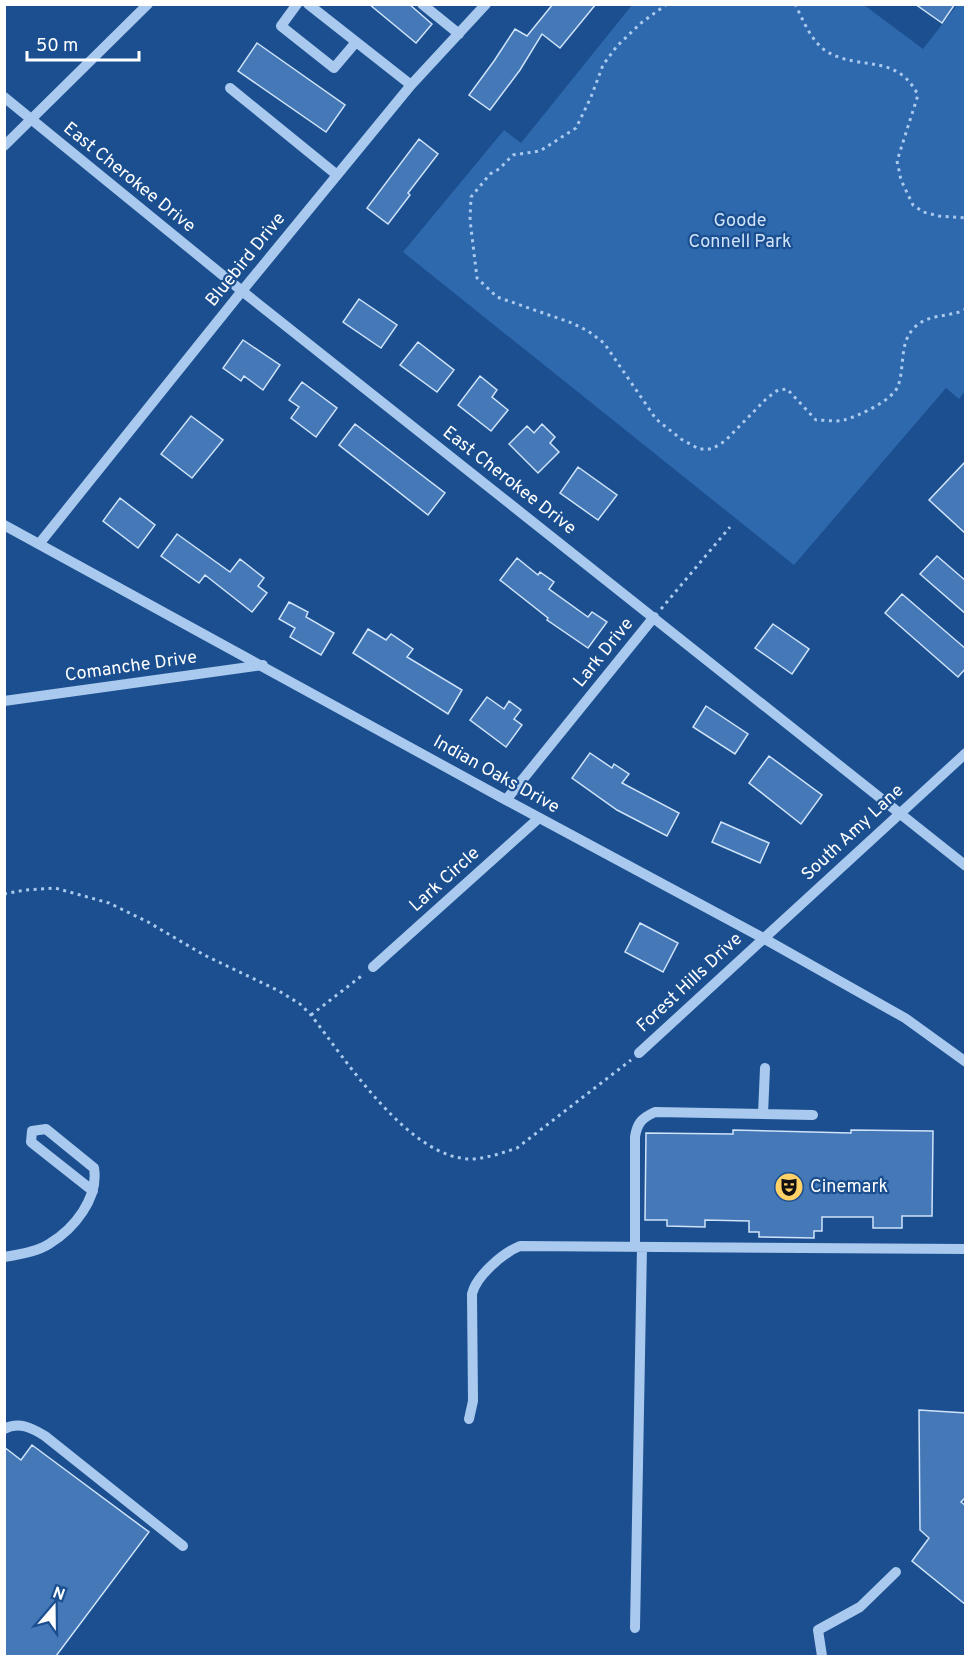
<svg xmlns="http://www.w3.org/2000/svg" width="970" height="1661" font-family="Overpass,sans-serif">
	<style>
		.green { fill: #2e69ad }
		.building { fill: #4478b7; stroke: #cfe3fa; stroke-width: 1.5 }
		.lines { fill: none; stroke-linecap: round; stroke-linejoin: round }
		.path { stroke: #a9c9ee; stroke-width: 3; stroke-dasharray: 3 4.5; stroke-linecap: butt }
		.minor { stroke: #a9c9ee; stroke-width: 10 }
		.labels { text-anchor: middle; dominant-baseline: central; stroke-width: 4.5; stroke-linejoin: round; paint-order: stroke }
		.street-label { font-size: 18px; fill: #fff; stroke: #1b4f8f }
		.park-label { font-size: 18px; fill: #cfe3fa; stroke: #1b4f8f }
		.poi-label { font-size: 18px; fill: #fff; stroke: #1b4f8f; text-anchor: start }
	</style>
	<rect width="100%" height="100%" fill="#1b4f8f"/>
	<path class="green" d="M632,5H864L923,49L957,5H965V391L959,399L946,388L794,565L403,252L504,130L521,143Z"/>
	<path class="building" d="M369,4H409L432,24L416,43Z
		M553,4H596L560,48L542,34L520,70L490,110L469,95L494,61L515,29L527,36Z
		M915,4H955L942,23Z
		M257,43L345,105L326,132L238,71Z
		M419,139L438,154L408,193L410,195L388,224L367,208Z
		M359,299L397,325L381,348L343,322Z
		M243,340L280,365L263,390L244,376L241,381L223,368Z
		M418,342L454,370L437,392L400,365Z
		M480,376L497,390L492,397L508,410L491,431L458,405Z
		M302,382L337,408L316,437L291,418L299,407L289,400Z
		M191,416L223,440L192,478L161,454Z
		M355,424L445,493L428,515L339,445Z
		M542,424L555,437L550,443L559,452L538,473L509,444L527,426L534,433Z
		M966,461V534L929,500Z
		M578,467L617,495L598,520L560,493Z
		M120,498L155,525L138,548L103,521Z
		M177,534L230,572L240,559L264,578L258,586L267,593L252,612L205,575L199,583L161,556Z
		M937,556L966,581V614L920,574Z
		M517,558L538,575L540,572L554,582L549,589L588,617L592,612L607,622L588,648L547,620L548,618L500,580Z
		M902,594L966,649V668L958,677L885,613Z
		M289,602L308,612L306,617L334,633L321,655L290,637L295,628L279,619Z
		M773,624L809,649L792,674L755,648Z
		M368,629L386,640L391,634L413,649L407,657L462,690L448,714L353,653Z
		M487,697L504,709L509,701L521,710L514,719L522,725L506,747L470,720Z
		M706,706L748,734L735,754L693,727Z
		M590,753L612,768L614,764L629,774L622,783L679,813L667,836L617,810L572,778Z
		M769,756L822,795L801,824L749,783Z
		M721,822L769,843L760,863L712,842Z
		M640,923L678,943L663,972L625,952Z
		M733,1130L851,1133V1130L933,1131L932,1216H902V1228H873V1217H822V1231H814V1238L759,1237V1232H749V1221L705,1220V1227L667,1226V1220H645L646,1133L733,1134Z
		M919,1410L966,1413V1497L961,1502L966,1506V1605L912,1561L929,1538L920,1530Z
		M32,1445L149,1532L56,1656H4V1447L21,1460Z"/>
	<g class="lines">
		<path class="path" d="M667,4L641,23L617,46L603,65L591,97L576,128L540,151L513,155L499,169L490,174L471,197L470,220L477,278L497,297L572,323L588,331L604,343L656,419L681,439L699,449H712L725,441L767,398L778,390L787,389L816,420C825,420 836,422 844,420C859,416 893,400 898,386C905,367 899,343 914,328C928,313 949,318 966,309
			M795,4C803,20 811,41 826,51C860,72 896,52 918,95L897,161L901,180L913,205L923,212L939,216L966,218
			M661,609L730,527
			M4,894L25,890L55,888L109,903L148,922L204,955L279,991L300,1004L311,1015C345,1059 410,1160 472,1159C488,1158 502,1153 517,1148L631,1060
			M311,1015L364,974"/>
		<path class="minor" d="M297,4L281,26L334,68L356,42
			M308,4L411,85
			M422,4L459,34
			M230,88L337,175
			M4,97L242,291L966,866
			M4,146L148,4
			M4,525L506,800L763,938L905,1018L966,1062
			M39,544L242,291L411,85L486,4
			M4,701L263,665
			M506,800L654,617
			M373,967L539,818
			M639,1053L966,753
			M763,1114L765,1068
			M635,1247V1137C637,1123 642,1118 655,1112L813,1115
			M4,1257C18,1255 38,1251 49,1244C74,1229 99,1198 94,1168L46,1129L32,1131L31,1142L93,1191
			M469,1419L473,1401L472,1294C476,1276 503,1253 520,1246L966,1249
			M4,1429C19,1421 32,1428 45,1436L183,1546
			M635,1628L642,1247
			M822,1656L818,1630L860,1607L896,1572"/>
	</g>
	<defs>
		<g id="theatre-disc" transform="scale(1.5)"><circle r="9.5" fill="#ffd166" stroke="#1b4f8f"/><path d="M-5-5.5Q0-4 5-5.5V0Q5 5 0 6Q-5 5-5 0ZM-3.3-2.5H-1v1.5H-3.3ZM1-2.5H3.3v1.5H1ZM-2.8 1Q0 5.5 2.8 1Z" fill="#111"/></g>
	</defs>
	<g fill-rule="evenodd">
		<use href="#theatre-disc" x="789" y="1187"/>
	</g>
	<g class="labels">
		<g class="street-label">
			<text transform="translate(129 178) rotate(39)">East Cherokee Drive</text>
			<text transform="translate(246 260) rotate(-51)">Bluebird Drive</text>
			<text transform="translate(509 481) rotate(38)">East Cherokee Drive</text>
			<text transform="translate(604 653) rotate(-51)">Lark Drive</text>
			<text transform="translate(131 667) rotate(-8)">Comanche Drive</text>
			<text transform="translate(496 775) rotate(29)">Indian Oaks Drive</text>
			<text transform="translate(853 833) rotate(-43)">South Amy Lane</text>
			<text transform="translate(445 880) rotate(-42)">Lark Circle</text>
			<text transform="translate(690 983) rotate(-43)">Forest Hills Drive</text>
		</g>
		<g class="park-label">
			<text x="740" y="221">Goode<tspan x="740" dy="21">Connell Park</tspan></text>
		</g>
		<g class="poi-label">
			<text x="810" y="1187">Cinemark</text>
		</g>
	</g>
	<rect width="970" height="1661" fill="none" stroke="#ffffff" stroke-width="12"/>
	<g transform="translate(54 1607) rotate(20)" stroke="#1b4f8f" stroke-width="4.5" paint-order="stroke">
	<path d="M0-4.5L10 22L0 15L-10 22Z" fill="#ffffff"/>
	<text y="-9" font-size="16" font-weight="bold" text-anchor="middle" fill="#ffffff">N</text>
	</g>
	<path d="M27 51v9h112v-9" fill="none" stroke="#ffffff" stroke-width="3"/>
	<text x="36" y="51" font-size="18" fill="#ffffff" stroke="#1b4f8f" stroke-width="4.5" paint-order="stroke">50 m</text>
</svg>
